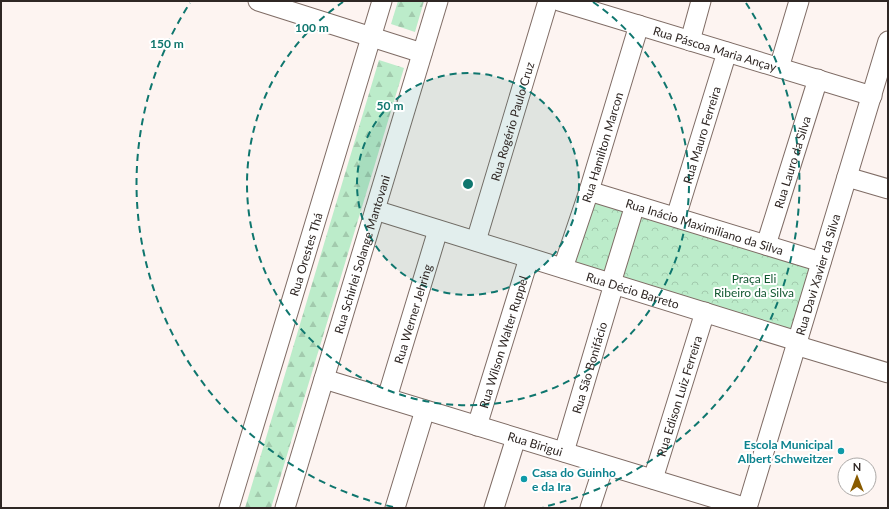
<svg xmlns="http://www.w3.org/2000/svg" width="889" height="509" font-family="Lato,sans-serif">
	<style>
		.forest { fill: url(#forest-firs) }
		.park { fill: url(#park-crowns) }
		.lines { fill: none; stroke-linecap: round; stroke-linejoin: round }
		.minor-casing { stroke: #7f6c65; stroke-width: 21 }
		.minor { stroke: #fff; stroke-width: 19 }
		.ring { fill: none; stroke: #0f766e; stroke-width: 2; stroke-dasharray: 7 5 }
		.culture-dot { fill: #0f9aa8; stroke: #fff; stroke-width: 1.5 }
		.labels { text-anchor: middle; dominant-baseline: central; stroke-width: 4; stroke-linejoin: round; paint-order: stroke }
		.street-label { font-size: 12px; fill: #2f2724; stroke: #fff }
		.park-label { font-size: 12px; fill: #145932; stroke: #fff }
		.culture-label { font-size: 12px; font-weight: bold; fill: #0d838f; stroke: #fff; text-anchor: end }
		.centre { fill: #0f766e; stroke: #fff; stroke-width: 2 }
		.ring-label { font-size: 12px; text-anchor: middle; font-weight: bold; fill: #0f766e; stroke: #fff; stroke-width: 4; stroke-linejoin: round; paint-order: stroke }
	</style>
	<defs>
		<pattern id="forest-firs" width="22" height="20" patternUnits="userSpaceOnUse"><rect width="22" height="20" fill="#bcecca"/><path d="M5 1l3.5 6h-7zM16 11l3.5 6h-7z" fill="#a2caad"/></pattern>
		<pattern id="park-crowns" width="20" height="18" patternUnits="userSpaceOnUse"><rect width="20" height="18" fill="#bcecca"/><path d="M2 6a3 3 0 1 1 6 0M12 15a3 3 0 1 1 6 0" fill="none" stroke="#a2caad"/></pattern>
	</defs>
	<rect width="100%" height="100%" fill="#fdf4f1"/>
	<path class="forest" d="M398,1H424L415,32L391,24Z
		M379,60L404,68L271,508H245Z"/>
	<path class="park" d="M596,198L811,264L789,334L574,267Z"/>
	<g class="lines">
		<g class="minor-casing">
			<g id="minor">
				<path d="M258,1L422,53"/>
				<path id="s1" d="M559,1L872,96"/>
				<path d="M690,41L701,1"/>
				<path d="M779,68L799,1"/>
				<path d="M847,177L888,189"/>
				<path id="s2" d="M589,191L821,262"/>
				<path id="s3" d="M375,210L797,341L799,345L805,348L888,373"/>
				<path id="s4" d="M676,217L727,52"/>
				<path id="s5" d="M476,241L548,1"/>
				<path id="s6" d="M766,245L818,79"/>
				<path id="s7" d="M563,268L589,191L639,25"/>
				<path d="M611,283L635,205"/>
				<path id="s8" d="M324,379L747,508"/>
				<path id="s9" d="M387,398L438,230"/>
				<path id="s10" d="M477,426L529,258"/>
				<path id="s11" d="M564,452L614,284"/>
				<path id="s12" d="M653,479L705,312"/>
				<path id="s13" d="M229,508L382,1"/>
				<path id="s14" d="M285,508L438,1"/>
				<path d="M395,508L425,410"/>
				<path d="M494,508L516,438"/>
				<path d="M590,508L604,465"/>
				<path id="s15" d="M747,508L888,41"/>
			</g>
		</g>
		<use href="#minor" class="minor"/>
	</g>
	<circle cx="468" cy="184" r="111" fill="#0f766e" fill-opacity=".12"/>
	<g class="ring">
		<circle cx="468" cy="184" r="111"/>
		<path d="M593 2A221 221 0 1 1 343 2"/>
		<path d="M393 507A332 332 0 0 1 190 3M746 3A332 332 0 0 1 543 507"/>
	</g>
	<g class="culture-dot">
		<circle cx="841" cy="451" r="4"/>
		<circle cx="524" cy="479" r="4"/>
	</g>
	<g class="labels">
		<g class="street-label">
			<text stroke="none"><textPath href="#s1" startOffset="163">Rua Páscoa Maria Ançay</textPath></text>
			<text stroke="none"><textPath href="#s5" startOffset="125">Rua Rogério Paulo Cruz</textPath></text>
			<text stroke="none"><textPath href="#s4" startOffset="86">Rua Mauro Ferreira</textPath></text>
			<text stroke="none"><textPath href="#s7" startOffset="127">Rua Hamilton Marcon</textPath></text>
			<text stroke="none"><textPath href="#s6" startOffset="87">Rua Lauro da Silva</textPath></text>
			<text stroke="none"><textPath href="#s2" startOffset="121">Rua Inácio Maximiliano da Silva</textPath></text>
			<text stroke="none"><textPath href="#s13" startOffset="265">Rua Orestes Thá</textPath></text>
			<text stroke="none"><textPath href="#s14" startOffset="265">Rua Schirlei Solange Mantovani</textPath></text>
			<text stroke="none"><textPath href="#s15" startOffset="244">Rua Davi Xavier da Silva</textPath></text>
			<text stroke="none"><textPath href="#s3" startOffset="270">Rua Décio Barreto</textPath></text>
			<text stroke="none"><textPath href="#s9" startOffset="88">Rua Werner Jehring</textPath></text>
			<text stroke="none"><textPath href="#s10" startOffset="88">Rua Wilson Walter Ruppel</textPath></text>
			<text stroke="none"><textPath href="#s11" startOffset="88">Rua São Bonifácio</textPath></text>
			<text stroke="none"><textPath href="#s12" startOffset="87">Rua Edison Luiz Ferreira</textPath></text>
			<text stroke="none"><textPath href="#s8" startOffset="221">Rua Birigui</textPath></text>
		</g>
		<g class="park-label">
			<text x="754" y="278">Praça Eli<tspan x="754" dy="14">Ribeiro da Silva</tspan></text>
		</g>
		<g class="culture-label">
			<text x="833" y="444">Escola Municipal<tspan x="833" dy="14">Albert Schweitzer</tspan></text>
			<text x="532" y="472" text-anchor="start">Casa do Guinho<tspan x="532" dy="14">e da Ira</tspan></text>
		</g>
	</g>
	<circle cx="468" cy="184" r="6" class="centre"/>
	<g class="ring-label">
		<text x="312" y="32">100 m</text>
		<text x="167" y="48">150 m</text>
		<text x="390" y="110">50 m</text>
	</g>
	<rect width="889" height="509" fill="none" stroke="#2f2724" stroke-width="4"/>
	<g transform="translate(857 477)"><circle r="19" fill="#ffffff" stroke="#aca9a7"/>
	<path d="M0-3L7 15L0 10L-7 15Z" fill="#895b00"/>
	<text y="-6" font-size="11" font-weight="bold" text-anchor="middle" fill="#2f2724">N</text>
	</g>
</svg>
